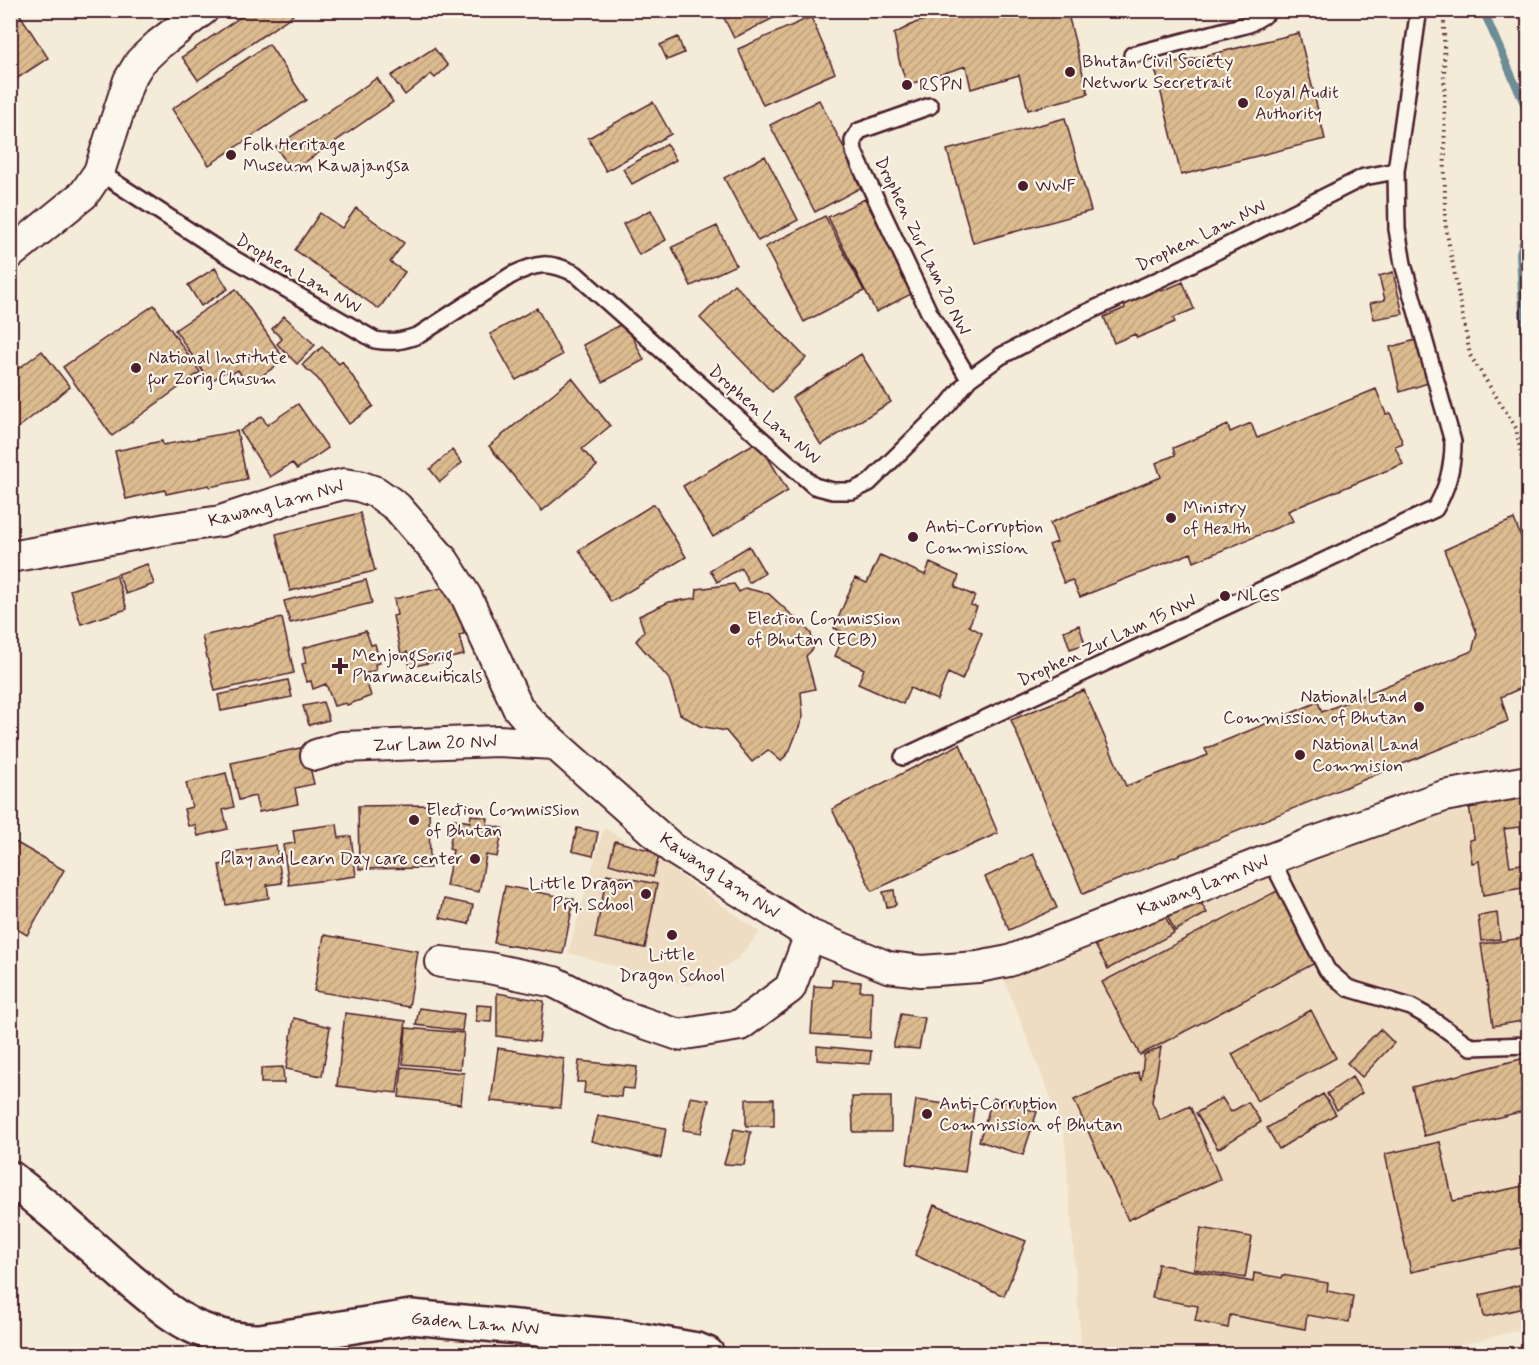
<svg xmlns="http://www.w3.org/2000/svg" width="1539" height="1365" font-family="Mynerve,sans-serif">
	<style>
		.built { fill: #eeddc3 }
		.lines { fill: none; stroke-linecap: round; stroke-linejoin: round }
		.stream { stroke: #6d8d96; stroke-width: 8 }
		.building { fill: url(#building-hatch); stroke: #4a1f2b; stroke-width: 1.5 }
		.service-casing { stroke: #4a1f2b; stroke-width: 20 }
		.minor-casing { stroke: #4a1f2b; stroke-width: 34 }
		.secondary-casing { stroke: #4a1f2b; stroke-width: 38 }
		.path { stroke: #4a1f2b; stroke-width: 4; stroke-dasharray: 1.5 4.5; stroke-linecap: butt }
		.service { stroke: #fbf7ec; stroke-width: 15 }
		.minor { stroke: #fbf7ec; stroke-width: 30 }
		.secondary { stroke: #fbf7ec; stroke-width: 33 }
		.poi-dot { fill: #4a1f2b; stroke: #fbf7ec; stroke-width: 2 }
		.labels { text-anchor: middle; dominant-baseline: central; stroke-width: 4.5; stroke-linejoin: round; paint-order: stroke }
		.poi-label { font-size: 18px; fill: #4a1f2b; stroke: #fbf7ec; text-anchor: start }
		.street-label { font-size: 18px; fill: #4a1f2b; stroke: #fbf7ec }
	</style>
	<defs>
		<pattern id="building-hatch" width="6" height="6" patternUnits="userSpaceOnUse" patternTransform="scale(1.5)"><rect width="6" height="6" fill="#dcbb8f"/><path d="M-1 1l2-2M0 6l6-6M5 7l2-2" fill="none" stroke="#bea07c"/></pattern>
	</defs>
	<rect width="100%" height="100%" fill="#f5ebd9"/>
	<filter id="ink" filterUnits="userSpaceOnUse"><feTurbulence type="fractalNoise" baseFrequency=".0167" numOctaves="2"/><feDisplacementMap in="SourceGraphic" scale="12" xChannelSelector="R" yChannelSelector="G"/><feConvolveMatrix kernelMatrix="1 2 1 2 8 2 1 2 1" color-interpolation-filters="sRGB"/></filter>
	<g filter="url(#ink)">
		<path class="built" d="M1528,802V1328L1424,1354H1082L1064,1132L1003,976L1417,818Z
			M604,828L654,857L760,932L737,960L689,986L568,953Z"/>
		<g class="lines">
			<path class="stream" d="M1483,10L1528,113
				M1528,226L1520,253L1525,350L1528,356"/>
		</g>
		<path class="building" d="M10,10H17L48,58L10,83Z
			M251,10H290L293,15L198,80L182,57Z
			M720,10H789L734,38Z
			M956,10H1067L1088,94L1028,110L1019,75L971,89L966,66L907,85L899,60L894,34L915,23Z
			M811,17L835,73L763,105L738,49Z
			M1299,33L1325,139L1181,175L1155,68Z
			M678,37L684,53L667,60L660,45Z
			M269,44L306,100L209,165L172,109Z
			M434,48L448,66L435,78L431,74L405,95L391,76Z
			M377,78L393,102L292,171L276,147Z
			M819,100L864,186L815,212L770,125Z
			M653,102L671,134L606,171L588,138Z
			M1065,118L1091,211L973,243L947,150Z
			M667,144L676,160L632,184L623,169Z
			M765,156L798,220L758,241L724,178Z
			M865,199L913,293L876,312L828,217Z
			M356,208L404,243L390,262L405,272L379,309L295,250L320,213L342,228Z
			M651,210L666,240L639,255L623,224Z
			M825,216L864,291L804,322L765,247Z
			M717,226L736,265L691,286L672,247Z
			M215,268L228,289L201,306L188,285Z
			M1393,272L1403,314L1374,319L1370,303L1385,300L1379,276Z
			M1183,282L1194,309L1173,318L1175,322L1137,338L1135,334L1114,343L1104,317L1125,308L1122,301L1160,286L1162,291Z
			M734,284L806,358L772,392L700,318Z
			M236,289L285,360L252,382L250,378L245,381L238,370L229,375L226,371L210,382L175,330Z
			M154,305L200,372L112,436L63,367Z
			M537,308L562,355L516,380L490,334Z
			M284,316L315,345L297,364L277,344L282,339L272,329Z
			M625,322L644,360L603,382L583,345Z
			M1416,340L1428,383L1400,392L1390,347Z
			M322,347L339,364L342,361L373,406L349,424L318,379L302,365Z
			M42,351L70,387L10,434V375Z
			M861,354L891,402L821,445L792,398Z
			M572,378L610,426L582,449L597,466L542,511L489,446Z
			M1376,389L1386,414L1390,413L1403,443L1395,446L1403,464L1288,511L1293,521L1194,562L1191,553L1080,597L1072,580L1064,583L1049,545L1057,542L1050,523L1161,477L1156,463L1175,455L1173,448L1228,425L1230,432L1251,423L1257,438Z
			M298,404L328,448L297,469L292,463L270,477L240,431L262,416L267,425Z
			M237,431L247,479L210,487L209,485L166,494L165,490L126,499L115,451L162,441L163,445Z
			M758,441L788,491L713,537L683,486Z
			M452,450L462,463L440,482L430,469Z
			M654,504L686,557L611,602L579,550Z
			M360,513L375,571L290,591L276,534Z
			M1514,519L1528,555V685L1501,697L1508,721L1083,894L1011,720L1084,690L1126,786L1208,755L1205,749L1318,702L1322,712L1472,651L1477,633L1444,550Z
			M749,546L765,573L749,583L741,568L717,582L710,570Z
			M880,555L925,575L930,563L959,576L955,587L975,596L971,605L977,607L969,626L982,633L962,680L948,673L937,700L910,688L903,704L858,684L864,669L835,656L845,633L834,628L855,578L867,583Z
			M147,564L154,584L126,594L118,574Z
			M116,575L127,609L81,624L70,590Z
			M366,580L372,603L290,623L284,601Z
			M734,584L739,592L745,588L769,594L811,633L813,649L806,656L815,689L801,692L803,717L789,752L781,761L768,750L752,762L726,731L700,726L680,714L669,679L636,641L644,631L639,616L669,602L696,598L697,589Z
			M450,586L458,603L464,634L459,635L464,655L410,667L407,652L401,654L393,616L397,615L394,599Z
			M282,618L294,673L215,691L202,636Z
			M1079,625L1085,644L1070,649L1064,631Z
			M366,631L371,645L375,644L380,663L375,664L376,670L364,674L371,696L347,705L346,703L334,706L326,684L313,689L311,681L307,682L302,664L306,663L303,648Z
			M288,680L292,697L221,711L218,695Z
			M323,702L329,720L309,725L303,706Z
			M960,744L998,833L872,891L832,809Z
			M305,747L314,784L295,788L298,804L259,812L255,796L239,800L231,763Z
			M226,773L234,807L223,810L228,829L198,836L195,825L188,826L184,809L192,807L186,783Z
			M1528,796V832L1521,833L1520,827L1504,829L1510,866L1527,863L1528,887L1483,895L1479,861L1472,863L1469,840L1474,839L1469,805Z
			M429,805L430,868L359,869L358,806Z
			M471,815L488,818L487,825L503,828L497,857L486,855L479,892L446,886L453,850L449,849L454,819L470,822Z
			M337,824L339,838L351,836L356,876L289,885L283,845L295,843L293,830Z
			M577,828L598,832L593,856L572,851Z
			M10,839L64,870L27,935L10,925Z
			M615,841L660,853L653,877L609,864Z
			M276,845L282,883L267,885L269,898L226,905L219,865L233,863L231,852Z
			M1033,854L1057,908L1009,930L985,877Z
			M607,874L657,884L645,948L595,938Z
			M505,886L574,899L563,954L494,943Z
			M894,890L896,905L887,907L883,892Z
			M1279,890L1317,962L1140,1055L1102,982Z
			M1197,896L1207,913L1175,931L1166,913Z
			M444,899L473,905L469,924L440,918Z
			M1161,909L1174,933L1108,969L1095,945Z
			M1497,913L1500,939L1481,941L1478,916Z
			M324,935L418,951L409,1007L314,991Z
			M1523,938L1527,962H1528V1020L1493,1026L1481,944Z
			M832,980L861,982L860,991H872L870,1038L811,1034L814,986L832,987Z
			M497,993L544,1001L539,1042L497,1036Z
			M477,1005L492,1006L491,1022L476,1021Z
			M419,1008L464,1014L462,1031L416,1025Z
			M1311,1010L1336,1058L1257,1101L1232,1054Z
			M345,1013L406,1021L397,1093L337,1086Z
			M901,1014L925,1018L919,1049L893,1047Z
			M294,1018L330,1027L322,1076L286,1069Z
			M406,1028L464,1033L460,1069L403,1064Z
			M1380,1029L1394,1043L1362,1077L1347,1063Z
			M817,1046L871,1051L870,1064L817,1060Z
			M1161,1047L1152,1102L1160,1120L1190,1106L1220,1179L1128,1220L1074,1100L1138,1072L1141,1080L1144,1055Z
			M498,1048L564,1059L560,1108L491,1101Z
			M1525,1058L1528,1070V1110L1424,1136L1412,1087Z
			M579,1061L637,1067L634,1089L622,1088L621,1097L584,1093L585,1082H577Z
			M283,1067L284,1083H261V1068Z
			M402,1067L464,1073L461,1104L399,1097Z
			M1352,1077L1362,1093L1337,1110L1327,1094Z
			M1323,1094L1336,1114L1279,1149L1267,1128Z
			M690,1097L709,1100L701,1133L683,1130Z
			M852,1097H891V1132H853Z
			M993,1098L1037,1112L1023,1155L979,1141Z
			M1222,1098L1231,1112L1248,1102L1261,1122L1218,1149L1196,1113Z
			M746,1099H774V1126H746Z
			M916,1100L974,1108L965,1172L907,1164Z
			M598,1116L666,1128L661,1158L591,1141Z
			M734,1129L751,1132L744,1165L724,1164Z
			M1440,1142L1453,1201L1528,1185V1246L1411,1272L1385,1154Z
			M934,1205L1026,1241L1004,1296L915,1255Z
			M1201,1228L1252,1237L1245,1278L1194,1269Z
			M1158,1264L1253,1282L1254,1273L1282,1278L1283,1275L1328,1283L1327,1291L1353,1296L1349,1322L1307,1315L1305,1329L1230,1315L1228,1328L1195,1321L1198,1306L1152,1298Z
			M1519,1285L1524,1308L1484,1317L1480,1295Z"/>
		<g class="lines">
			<g class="service-casing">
				<path id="service" d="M1132,55L1249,24L1266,14L1267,10
					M930,106L859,131L853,141L854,152L929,312L969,379
					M99,172L222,252L375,340C392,343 403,341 419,335L510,276C537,262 549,261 576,274L814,486L833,491H852L869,483L948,405L969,379L1001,356L1081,315L1175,272L1364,177L1396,171
					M903,757L1435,509C1448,488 1453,467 1453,442L1403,264L1397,229L1396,171L1418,15L1417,10
					M1271,859L1327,970L1348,988L1411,1007L1427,1016L1471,1047L1528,1045"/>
			</g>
			<g class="minor-casing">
				<path id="minor" d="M10,254L84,194L99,172L129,80L140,62L159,44L203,10
					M10,557L172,528L221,521L299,495L344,484L359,486L376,492L397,507L444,561L466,596L518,708L530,722L673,849L810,935L888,967L921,971L978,967L1009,961L1312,843L1444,796L1528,781
					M316,755L342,747L497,741L555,744
					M441,962L489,968L554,982L615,1013L679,1035L740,1025L790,988L810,935"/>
			</g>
			<g class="secondary-casing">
				<path id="secondary" d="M10,1178C52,1209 90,1246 130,1280C151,1297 172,1317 197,1328C218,1337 238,1341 260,1341L411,1317L623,1337L697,1350L707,1354"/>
			</g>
			<path class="path" d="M1444,10L1445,223L1470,355L1516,428L1528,489"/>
			<use href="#service" class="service"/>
			<use href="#minor" class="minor"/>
			<use href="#secondary" class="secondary"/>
		</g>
	</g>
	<g class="poi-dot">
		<circle cx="1070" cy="72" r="6"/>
		<circle cx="907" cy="85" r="6"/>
		<circle cx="1243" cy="103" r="6"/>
		<circle cx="231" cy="155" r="6"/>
		<circle cx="1023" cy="186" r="6"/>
		<circle cx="136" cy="368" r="6"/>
		<circle cx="1171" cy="518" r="6"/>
		<circle cx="913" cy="537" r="6"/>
		<circle cx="1225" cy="596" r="6"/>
		<circle cx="735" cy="629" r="6"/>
		<path d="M337 657h6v6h6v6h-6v6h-6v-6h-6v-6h6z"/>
		<circle cx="1419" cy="707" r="6"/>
		<circle cx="1300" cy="755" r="6"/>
		<circle cx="414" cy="820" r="6"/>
		<circle cx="475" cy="859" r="6"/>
		<circle cx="646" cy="894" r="6"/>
		<circle cx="672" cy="935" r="6"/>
		<circle cx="927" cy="1114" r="6"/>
	</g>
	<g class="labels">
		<g class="poi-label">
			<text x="1082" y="62">Bhutan Civil Society<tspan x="1082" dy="21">Network Secretrait</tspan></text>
			<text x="919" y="85">RSPN</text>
			<text x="1255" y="93">Royal Audit<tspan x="1255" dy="21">Authority</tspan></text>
			<text x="243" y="145">Folk Heritage<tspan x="243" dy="21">Museum Kawajangsa</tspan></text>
			<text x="1035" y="186">WWF</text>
			<text x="148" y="358">National Institute<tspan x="148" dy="21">for Zorig Chusum</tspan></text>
			<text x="1183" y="508">Ministry<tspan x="1183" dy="21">of Health</tspan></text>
			<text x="925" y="527">Anti-Corruption<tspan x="925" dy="21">Commission</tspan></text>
			<text x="1237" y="596">NLCS</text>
			<text x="747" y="619">Election Commission<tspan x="747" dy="21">of Bhutan (ECB)</tspan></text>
			<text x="352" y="656">MenjongSorig<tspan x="352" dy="21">Pharmaceuiticals</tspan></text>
			<text x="1407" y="697" text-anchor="end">National Land<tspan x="1407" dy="21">Commission of Bhutan</tspan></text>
			<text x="1312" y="745">National Land<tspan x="1312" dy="21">Commision</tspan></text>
			<text x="426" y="810">Election Commission<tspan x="426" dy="21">of Bhutan</tspan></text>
			<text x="463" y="859" text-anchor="end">Play and Learn Day care center</text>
			<text x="634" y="884" text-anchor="end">Little Dragon<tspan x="634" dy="21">Pry. School</tspan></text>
			<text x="672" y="955" text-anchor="middle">Little<tspan x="672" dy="21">Dragon School</tspan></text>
			<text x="939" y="1104">Anti-Corruption<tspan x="939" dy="21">Commission of Bhutan</tspan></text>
		</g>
		<g class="street-label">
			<text transform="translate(1201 236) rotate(-26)">Drophen Lam NW</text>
			<text transform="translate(922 246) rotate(64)">Drophen Zur Lam 20 NW</text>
			<text transform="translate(298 274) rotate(30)">Drophen Lam NW</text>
			<text transform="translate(764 415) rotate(41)">Drophen Lam NW</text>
			<text transform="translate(276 504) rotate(-15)">Kawang Lam NW</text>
			<text transform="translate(1107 641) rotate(-25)">Drophen Zur Lam 15 NW</text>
			<text transform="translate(435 744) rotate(-2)">Zur Lam 20 NW</text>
			<text transform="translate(719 876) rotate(34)">Kawang Lam NW</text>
			<text transform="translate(1203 886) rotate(-21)">Kawang Lam NW</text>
			<text transform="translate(475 1324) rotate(5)">Gaden Lam NW</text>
		</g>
	</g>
	<rect width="1539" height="1365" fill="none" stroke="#fbf7ec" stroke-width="36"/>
	<rect x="18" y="18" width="1503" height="1329" fill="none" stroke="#4a1f2b" stroke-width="2" filter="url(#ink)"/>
</svg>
